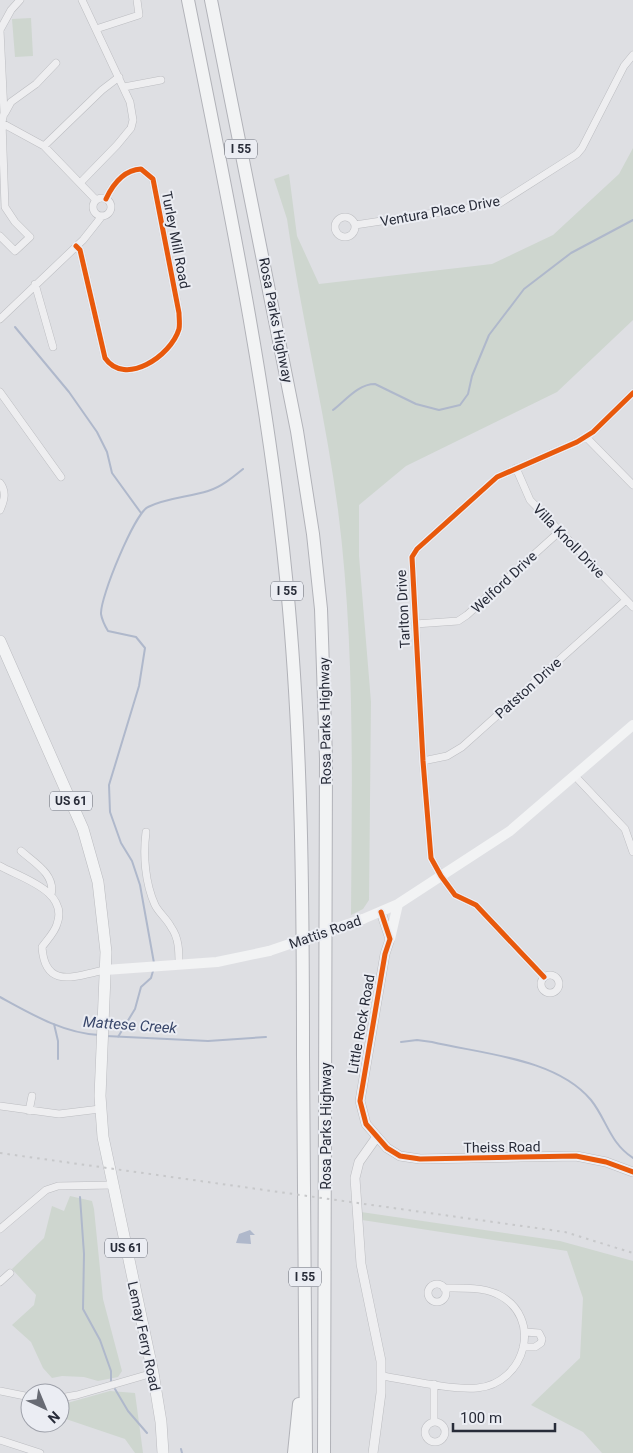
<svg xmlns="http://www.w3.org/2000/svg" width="633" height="1453" font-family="Roboto,sans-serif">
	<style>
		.green { fill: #ced6cf }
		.water { fill: #afb8cb }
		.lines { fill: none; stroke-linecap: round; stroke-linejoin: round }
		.stream { stroke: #afb8cb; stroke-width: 2 }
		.minor-casing { stroke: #bcbdc1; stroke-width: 8 }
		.tertiary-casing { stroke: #bcbdc1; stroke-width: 10 }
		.primary-casing { stroke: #bbbcc0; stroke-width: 12 }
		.motorway-casing { stroke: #b1b2b8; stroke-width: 14 }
		.minor { stroke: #eeeef0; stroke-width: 7 }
		.tertiary { stroke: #eeeef0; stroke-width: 9 }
		.secondary { stroke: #f2f3f4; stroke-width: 10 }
		.primary { stroke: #f2f3f4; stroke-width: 11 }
		.motorway { stroke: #f2f3f4; stroke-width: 12 }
		.rail { stroke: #c7c8ca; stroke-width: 2; stroke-dasharray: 2.5 5; stroke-linecap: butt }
		.secondary-bridge { stroke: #f2f3f4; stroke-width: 10 }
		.cycleway-casing { stroke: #ebedf3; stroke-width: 8 }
		.cycleway { stroke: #e8590c; stroke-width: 5 }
		.labels { text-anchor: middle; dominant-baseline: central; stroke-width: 4; stroke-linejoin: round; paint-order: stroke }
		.shield { fill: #ebedf3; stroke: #626671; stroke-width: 1 }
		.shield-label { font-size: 12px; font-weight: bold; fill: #282c39 }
		.street-label { font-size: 14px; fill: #282c39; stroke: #ebedf3 }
		.water-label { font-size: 15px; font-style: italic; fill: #374569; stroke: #ebedf3 }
	</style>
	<rect width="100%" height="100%" fill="#dedfe3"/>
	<path class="green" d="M31,18L33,56L15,57L12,19Z
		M633,148V320L557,392L406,466L359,505V556L371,702L369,900L363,909L351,915C352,780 355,644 338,510C325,412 301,316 287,219L274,179L289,174L297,236L319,284L492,264L553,235L619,174Z
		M70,1196L92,1201L94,1209L103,1299L122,1371L118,1377L98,1381L84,1377L62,1376L52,1378L43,1368L31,1342L12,1325L34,1305L36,1295L12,1269L44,1238L52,1206L64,1211Z
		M361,1212L560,1241L633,1261V1453H602L583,1432L531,1405L580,1358L583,1298L567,1251L362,1220Z
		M110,1391L135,1393L143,1453H135L125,1439L60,1417V1405Z"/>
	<path class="water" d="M250,1230L255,1235H250L251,1244L236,1243L239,1234Z"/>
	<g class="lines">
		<path class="stream" d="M15,327L69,392L97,432L107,452L112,473L141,513
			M333,410C346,400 358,384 375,384L416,404L439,410L460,405L468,394L472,376L489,335L524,289L571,253L633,220
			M154,963L140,885L132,861L121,843L110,812L109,785L139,686L145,648L136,637L108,631C105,626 102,620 101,614C100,597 135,513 148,507C166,498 189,497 208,491C221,487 232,478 243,469
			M0,997C31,1014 63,1033 99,1035
			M54,1024L58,1041V1059
			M106,1036L208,1041L266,1037
			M118,1037L135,1009L141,987L151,978L153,971
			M401,1042L417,1040L432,1042C482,1054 556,1058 591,1100C607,1120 609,1142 633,1158
			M80,1197L84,1254L83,1309L100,1340L111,1371V1381
			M115,1389L128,1411L147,1433
			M181,1449L182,1453"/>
		<g class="minor-casing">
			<path id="minor" d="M96,29L139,15L137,0
				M124,87L161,80
				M5,113L11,102L36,84L56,63
				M0,122L44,146L96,200
				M44,146L102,90L119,77
				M81,182L117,145L131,128L133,120L130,102L82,0
				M93 207a9 9 0 1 1 18 0a9 9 0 1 1-18 0Z
				M335 227a10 10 0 1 1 20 0a10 10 0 1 1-20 0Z
				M355,225L500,203L577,154L582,148L624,66L633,55
				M0,236L15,251L30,237L15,222L5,207L2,122L4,113L0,30L11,10L20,0
				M76,246L80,250L105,358C125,387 171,356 179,329C180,324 179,318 179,313L153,179L141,169C124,170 113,184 106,199
				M35,284L53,347
				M0,319L83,240L102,216
				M0,392L61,477
				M586,437L633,485
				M516,468L530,500L633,607
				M0,483C7,492 4,501 0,510
				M415,624L458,621L467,615L559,532
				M423,761L447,756L462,747L626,600
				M575,776L625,829L633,852
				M146,832C143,855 145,883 155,905C159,913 167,919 171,927C179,938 179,951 179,965
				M21,851C35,863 56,875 51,895
				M0,866C21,878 69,891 57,924C55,932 47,940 42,947C45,990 75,976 105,970
				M541 984a9 9 0 1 1 18 0a9 9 0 1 1-18 0Z
				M544,977L476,905L455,895L441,876L431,858L423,761L412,557L417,549L497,477L577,442L593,432L633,393
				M0,1106L59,1114L100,1109
				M29,1111L32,1096
				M0,1229L46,1190L58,1186L113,1185
				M0,1282L10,1273
				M428 1293a9 9 0 1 1 18 0a9 9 0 1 1-18 0Z
				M523,1347H535L541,1343L542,1339L539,1333L525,1332
				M382,1376C408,1380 451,1390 477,1388C525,1384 545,1317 497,1294C481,1287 462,1288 444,1288
				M0,1391L30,1397
				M60,1398L77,1395L153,1373
				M434,1422V1384
				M425 1432a10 10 0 1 1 20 0a10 10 0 1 1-20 0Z
				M0,1440L40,1453"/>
		</g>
		<g class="tertiary-casing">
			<path id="tertiary" d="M381,912L390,939L385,954L360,1101L366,1124L387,1148L400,1156L420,1159L576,1156L606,1162L633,1172
				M373,1453L381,1393V1361L361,1264L355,1178L359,1162L376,1138"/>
		</g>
		<g class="primary-casing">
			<path id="primary" d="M0,641L83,829L98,882L106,952L100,1096L103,1137L153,1373L161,1422L163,1453"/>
		</g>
		<g class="motorway-casing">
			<path id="motorway" d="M188,0C227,195 268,389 287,587C302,743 303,899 303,1056C304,1189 305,1321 306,1453
				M211,0L297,431L313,534L321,609L326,759L324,1453
				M294,1453L299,1404"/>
		</g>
		<use href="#minor" class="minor"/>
		<use href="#tertiary" class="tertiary"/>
		<path class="secondary" d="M363,919L398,904L510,831L633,725
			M390,939L398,904
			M105,970L217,962L269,951"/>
		<use href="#primary" class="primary"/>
		<use href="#motorway" class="motorway"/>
		<path class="rail" d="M0,1153L565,1232L633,1253"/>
		<path class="secondary-bridge" d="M269,951L363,919"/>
		<g class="cycleway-casing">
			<path id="cycleway" d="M76,246L80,250L105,358C125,387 171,356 179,329C180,324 179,318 179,313L153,179L141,169C124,170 113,184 106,199
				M381,912L390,939L385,954L360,1101L366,1124L387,1148L400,1156L420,1159L576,1156L606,1162L633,1172
				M544,977L476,905L455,895L441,876L431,858L423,761L412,557L417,549L497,477L577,442L593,432L633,393"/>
		</g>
		<use href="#cycleway" class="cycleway"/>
	</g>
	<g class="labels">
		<g class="shield">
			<rect x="225" y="139.5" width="32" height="19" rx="4"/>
			<rect x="271" y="581.5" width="32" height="19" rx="4"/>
			<rect x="50" y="791.5" width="42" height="19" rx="4"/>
			<rect x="105" y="1238.5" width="42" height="19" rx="4"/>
			<rect x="289" y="1267.5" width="32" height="19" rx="4"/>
		</g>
		<g class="shield-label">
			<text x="241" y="149">I 55</text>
			<text x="287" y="591">I 55</text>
			<text x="71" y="801">US 61</text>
			<text x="126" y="1248">US 61</text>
			<text x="305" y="1277">I 55</text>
		</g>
		<g class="street-label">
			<text transform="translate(440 211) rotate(-10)">Ventura Place Drive</text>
			<text transform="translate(176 240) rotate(79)">Turley Mill Road</text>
			<text transform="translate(276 320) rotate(79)">Rosa Parks Highway</text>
			<text transform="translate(569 541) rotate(46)">Villa Knoll Drive</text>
			<text transform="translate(504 582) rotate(-43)">Welford Drive</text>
			<text transform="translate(403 609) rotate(-93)">Tarlton Drive</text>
			<text transform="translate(528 688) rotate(-42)">Patston Drive</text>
			<text transform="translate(325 721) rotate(-91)">Rosa Parks Highway</text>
			<text transform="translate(325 932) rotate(-19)">Mattis Road</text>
			<text transform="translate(361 1024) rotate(-80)">Little Rock Road</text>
			<text transform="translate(326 1126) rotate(-90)">Rosa Parks Highway</text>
			<text transform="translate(502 1147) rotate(-1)">Theiss Road</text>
			<text transform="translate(144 1336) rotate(78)">Lemay Ferry Road</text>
		</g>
		<g class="water-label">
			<text transform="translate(130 1025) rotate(4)">Mattese Creek</text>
		</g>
	</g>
	<g transform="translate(45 1408) rotate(136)"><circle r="24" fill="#ebedf3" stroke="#9da0a9"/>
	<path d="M0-4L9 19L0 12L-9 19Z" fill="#686b74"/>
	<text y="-8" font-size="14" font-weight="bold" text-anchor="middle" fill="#282c39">N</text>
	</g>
	<path d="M453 1423v8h102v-8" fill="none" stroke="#282c39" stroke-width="2.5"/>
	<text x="460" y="1423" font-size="15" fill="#282c39" stroke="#ebedf3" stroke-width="4" paint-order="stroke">100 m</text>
</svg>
